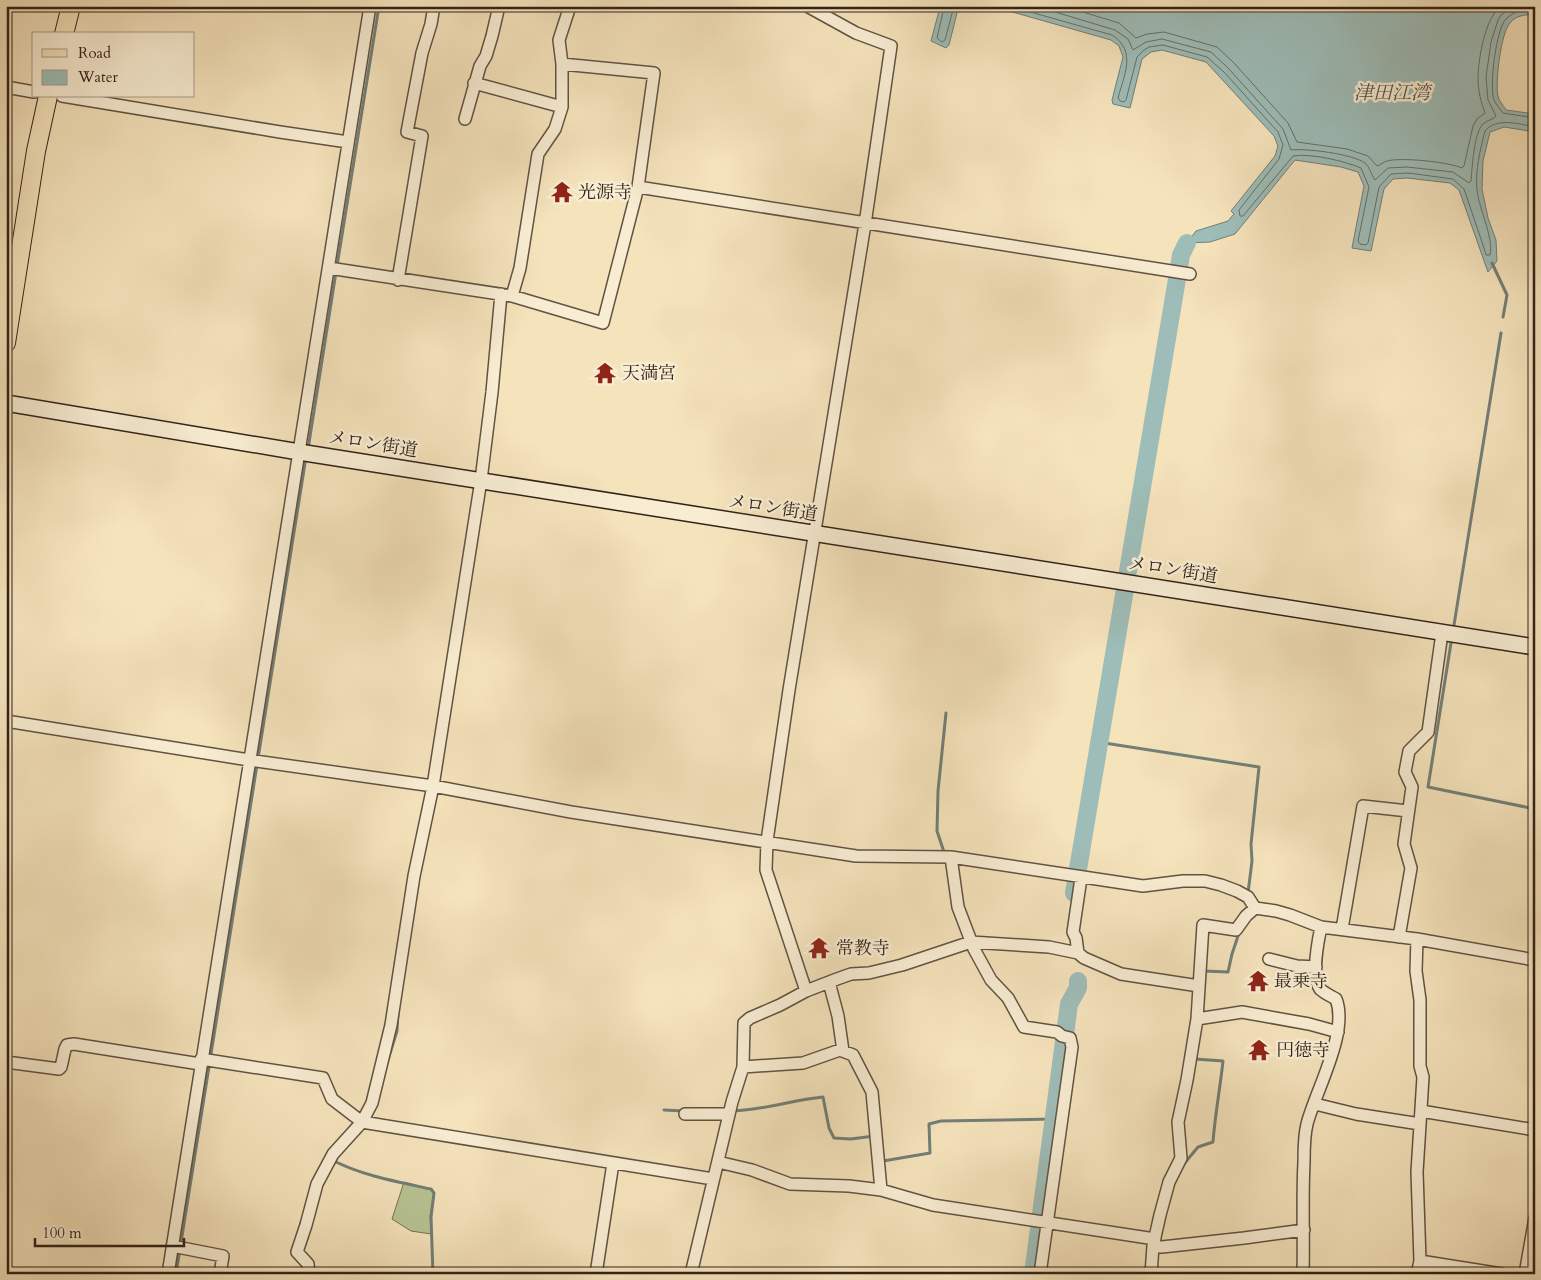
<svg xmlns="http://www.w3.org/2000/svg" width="1541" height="1280" font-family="Cardo,'Noto Serif JP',serif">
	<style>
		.green { fill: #b8c493; stroke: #747456 }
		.water { fill: #9ebdb8; stroke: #727f78 }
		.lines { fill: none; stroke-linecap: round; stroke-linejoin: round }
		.shore { stroke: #677068; stroke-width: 1 }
		.stream { stroke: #727f78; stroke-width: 3 }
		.river { stroke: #9ebdb8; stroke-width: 18 }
		.street-casing { stroke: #615342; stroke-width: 14 }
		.secondary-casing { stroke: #302319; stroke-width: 18 }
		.primary-casing { stroke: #302319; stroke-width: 20 }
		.street { stroke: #f8edd3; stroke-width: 11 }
		.secondary { stroke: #f8edd3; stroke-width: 15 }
		.primary { stroke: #f5e3bc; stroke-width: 18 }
		.labels { text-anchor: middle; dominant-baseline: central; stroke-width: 5; stroke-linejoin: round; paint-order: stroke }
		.poi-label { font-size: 18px; fill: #302319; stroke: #f8edd3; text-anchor: start }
		.street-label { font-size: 18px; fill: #302319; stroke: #f8edd3 }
		.water-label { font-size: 19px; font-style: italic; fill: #515149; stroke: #f8edd3 }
	</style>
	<rect width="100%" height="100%" fill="#f5e3bc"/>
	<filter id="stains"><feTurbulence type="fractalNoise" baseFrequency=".004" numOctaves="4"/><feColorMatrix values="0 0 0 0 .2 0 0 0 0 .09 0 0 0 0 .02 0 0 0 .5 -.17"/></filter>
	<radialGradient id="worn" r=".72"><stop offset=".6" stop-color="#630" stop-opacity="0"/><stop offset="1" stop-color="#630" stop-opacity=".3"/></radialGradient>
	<path class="green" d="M404,1182L431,1190L434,1193L430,1216L431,1234L411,1231L392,1219Z"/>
	<path class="water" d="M938,6H962L958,9L949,45L946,48L931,41L939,11Z
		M984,6H1535V14C1525,15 1516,15 1510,23C1501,32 1495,83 1498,96C1499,101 1503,105 1506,110L1535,114V132L1504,127L1490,132L1483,161L1482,189L1488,218L1496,240L1497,261L1488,272L1459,190L1450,183L1407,178L1393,179L1384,189L1371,251L1352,248L1364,186L1358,172L1341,167L1295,160L1235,234L1210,242L1187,243L1196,231L1228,221L1234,214L1231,211L1275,156L1278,146L1274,136L1206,62L1162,50L1151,52L1142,59L1130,108L1113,104L1112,100L1123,57L1119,46L1111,40L1016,13Z"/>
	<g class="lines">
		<path class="shore" d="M943,6V12L937,38L942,42L945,40L954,6
			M1009,6L1112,35C1137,51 1124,75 1118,98L1120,101L1124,102L1126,100L1137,57L1144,50L1149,47L1163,45L1207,57L1224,72L1278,132L1283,145L1279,159L1239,210L1240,216H1243L1293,156C1311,153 1344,161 1361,168L1369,187L1358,241L1360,244L1366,245L1368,243L1379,187L1391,174L1408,173L1453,179L1464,189L1484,248L1486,255H1490C1494,238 1479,209 1477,190C1475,170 1480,151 1485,131C1496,117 1520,124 1535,127
			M1035,6L1115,30L1128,39L1133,50L1146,42L1162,39L1211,52L1228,68L1283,129L1291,150C1305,148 1353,154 1365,163C1370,167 1371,175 1375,180L1388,168L1407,167L1453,172L1469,183L1471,181C1472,169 1474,132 1483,124C1487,120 1493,120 1496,116L1488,100L1486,77L1491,42L1498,20L1501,15L1514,6
			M1063,6L1119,23L1136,38L1147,34L1164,32L1217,47L1234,63L1288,123L1297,142L1347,149L1368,156L1377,166C1380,165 1384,162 1387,161C1401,157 1449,162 1462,168L1464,166L1473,126L1477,119L1485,113C1481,102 1478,91 1478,79C1478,60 1485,17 1501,6
			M1535,9C1524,9 1514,11 1506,19C1496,29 1489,87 1494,100C1496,104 1500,109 1503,113L1535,118"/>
		<path class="stream" d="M1492,263L1507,295L1503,317
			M337,266L379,6
			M308,449L336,272
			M1454,625L1501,333
			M1451,643L1428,787L1535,809
			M1098,742L1259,767L1251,844L1252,861L1248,893
			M945,855L937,831L938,791L946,713
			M1204,971L1228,972L1232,954L1239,933
			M387,1063L397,1031L398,1013
			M664,1110L684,1111
			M733,1111C764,1110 792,1100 823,1097L829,1128L834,1138L851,1139L874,1136
			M883,1159V1161L930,1153L929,1124L941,1121L1054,1119
			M332,1160C363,1176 398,1182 431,1189L434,1193L431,1217L433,1274
			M1183,1165L1198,1147L1213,1142C1215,1115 1220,1089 1223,1061L1195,1059V1057
			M176,1274L306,457
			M1534,1274L1535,1268"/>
		<path class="river" d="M1074,893L1181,255L1187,243
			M1033,1274L1069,1004L1078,988V981"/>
		<g class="street-casing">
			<path id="street" d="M474,83L562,107
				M6,87L34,92
				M62,96L280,132L348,142
				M465,119L480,66L486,56L492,36L499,6
				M638,187L1190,274
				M329,268L512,296L603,323L638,187L654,73L562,64
				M398,280L422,136L407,132L422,53L431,24L434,6
				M512,296L520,268L538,154L555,129L562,107V64L559,40L570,6
				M6,721L249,760L433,786L571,812L856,856L951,857L1143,886L1183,881H1205L1221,885L1237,891L1248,897L1255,908
				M951,857L958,907L974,949L991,980L1008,998L1024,1027L1057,1032L1062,1036L1070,1038L1072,1047L1040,1274
				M1342,929L1363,806L1408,811
				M1399,937L1411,868L1404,844L1412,787L1405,772L1409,751L1428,732L1442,633
				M1417,939L1416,971L1420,1000V1066L1423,1077L1417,1172L1420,1261L1417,1274
				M1078,953L1076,938L1073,932L1081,878
				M1269,959L1297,966L1316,967
				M829,982L838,1016L843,1051
				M806,991L766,870L767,841L789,690L865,224L891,46L856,33L807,6
				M1197,1019L1242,1012L1309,1024L1338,1032
				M201,1059L323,1078L332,1099L362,1122L713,1179
				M6,1062L59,1069L61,1067L65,1049L67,1045L74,1044L200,1064
				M743,1067L803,1063L840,1050L853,1055L872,1092L881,1190
				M1315,1104L1356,1114L1420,1124
				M1421,1111L1535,1130
				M685,1114H729
				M718,1162L752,1170L790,1184L849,1186L881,1190L933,1205L1155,1239
				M172,1246L223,1256L220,1274
				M1153,1246L1162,1247L1244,1238L1304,1230
				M1420,1261L1502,1274
				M168,1274L370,6
				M309,1274L308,1264L297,1252L306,1225L317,1184L333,1154L362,1122L372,1103L391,1025L414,876L433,786L481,480L492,392L501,294
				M596,1274L613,1163
				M691,1274L732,1102L743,1067L744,1023L750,1018L780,1005L806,991L837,979L851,974L869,973L902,965L971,942L1049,947L1078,953L1084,958L1121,974L1199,986
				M1151,1274L1153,1246L1160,1215L1169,1182L1181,1158L1178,1122L1187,1080L1197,1019L1203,925L1236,930L1246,916L1255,908L1276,911L1290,915L1321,927L1417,939L1535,960
				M1303,1274C1304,1237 1302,1199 1304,1162C1304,1150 1304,1136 1307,1124C1316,1090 1349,1032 1336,999C1331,996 1324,993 1320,989C1311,977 1318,941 1321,927
				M1525,1274L1535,1218"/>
		</g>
		<g class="secondary-casing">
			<path id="secondary" d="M6,403L299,452L1535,647"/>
		</g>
		<g class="primary-casing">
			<path id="primary" d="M64,34L71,6
				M6,343L36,151L48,96"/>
		</g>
		<use href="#street" class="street"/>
		<use href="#secondary" class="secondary"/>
		<use href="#primary" class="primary"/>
	</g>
	<defs>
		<g id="temple-bare" transform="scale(1.725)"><path d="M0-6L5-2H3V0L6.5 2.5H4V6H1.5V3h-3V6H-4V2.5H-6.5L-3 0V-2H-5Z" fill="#8f2418" stroke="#f8edd3" stroke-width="2.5" paint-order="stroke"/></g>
	</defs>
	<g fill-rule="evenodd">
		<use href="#temple-bare" x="562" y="192"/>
		<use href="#temple-bare" x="605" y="373"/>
		<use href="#temple-bare" x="819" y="948"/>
		<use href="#temple-bare" x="1258" y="981"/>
		<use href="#temple-bare" x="1259" y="1050"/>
	</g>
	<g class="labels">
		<g class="poi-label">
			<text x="578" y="192">光源寺</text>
			<text x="622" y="373">天満宮</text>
			<text x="836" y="948">常教寺</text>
			<text x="1274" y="981">最乗寺</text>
			<text x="1276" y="1050">円徳寺</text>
		</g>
		<g class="street-label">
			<text transform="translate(373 444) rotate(9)">メロン街道</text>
			<text transform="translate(773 508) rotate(9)">メロン街道</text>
			<text transform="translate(1173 570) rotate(9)">メロン街道</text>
		</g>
		<g class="water-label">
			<text x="1392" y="93">津田江湾</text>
		</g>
	</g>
	<rect width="1541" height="1280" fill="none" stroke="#f5e3bc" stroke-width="25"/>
	<rect x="8" y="8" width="1526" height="1265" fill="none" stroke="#302319" stroke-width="2.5"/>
	<rect x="12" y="12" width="1516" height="1255" fill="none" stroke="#302319"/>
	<rect x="32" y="32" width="162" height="65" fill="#f8edd3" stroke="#a89c89"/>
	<rect x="42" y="49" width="25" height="8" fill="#f5e3bc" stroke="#a89c89"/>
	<text x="78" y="58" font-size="15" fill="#302319">Road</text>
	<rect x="42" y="70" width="25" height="15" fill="#9ebdb8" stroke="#a89c89"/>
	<text x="78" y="82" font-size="15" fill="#302319">Water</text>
	<path d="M35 1238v8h149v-8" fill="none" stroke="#302319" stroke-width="2.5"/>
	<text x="42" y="1238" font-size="15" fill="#302319" stroke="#f8edd3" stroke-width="4" paint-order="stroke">100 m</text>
	<rect width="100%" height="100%" filter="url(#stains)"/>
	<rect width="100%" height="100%" fill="url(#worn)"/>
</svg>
